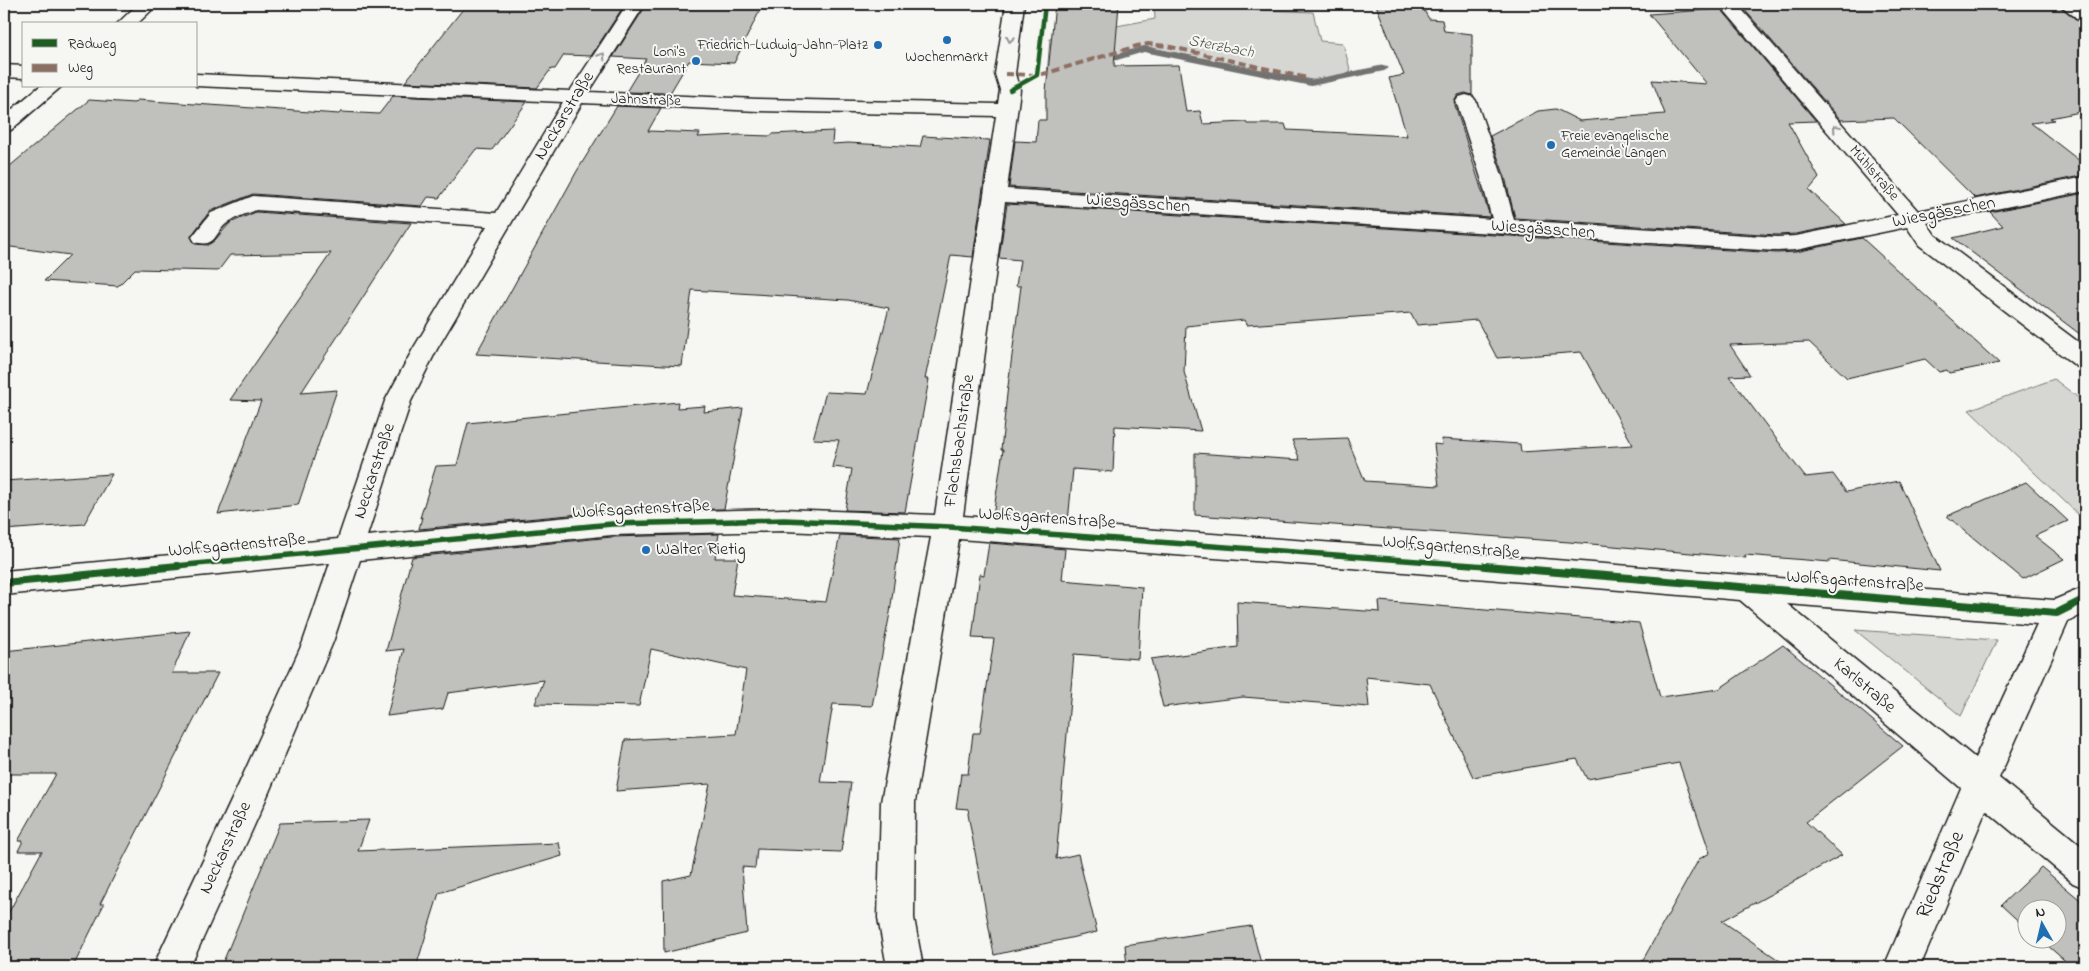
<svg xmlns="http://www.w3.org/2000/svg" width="2089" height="971" font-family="'Indie Flower',sans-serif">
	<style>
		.green { fill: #d6d6d2; stroke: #797977 }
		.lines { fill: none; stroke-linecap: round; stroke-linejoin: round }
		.stream { fill: #727271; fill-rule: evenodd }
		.building { fill: #c0c0bd; stroke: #1c1c1c }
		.minor-casing { stroke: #1c1c1c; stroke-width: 3 }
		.minor { fill: #f6f6f2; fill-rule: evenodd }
		.quiet { stroke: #8d6e63; stroke-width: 4; stroke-dasharray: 8 4; stroke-linecap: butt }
		.cycleway-far2-casing { stroke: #f6f6f2; stroke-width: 7 }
		.cycleway-far1-casing { stroke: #f6f6f2; stroke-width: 9 }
		.cycleway-casing { stroke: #f6f6f2; stroke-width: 11 }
		.cycleway-far2 { stroke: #1b5e20; stroke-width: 4.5 }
		.cycleway-far1 { stroke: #1b5e20; stroke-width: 5.5 }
		.cycleway { stroke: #1b5e20; stroke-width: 8 }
		.oneway { stroke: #949492 }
		.poi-dot { fill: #1f6fb2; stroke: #f6f6f2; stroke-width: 2 }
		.labels { text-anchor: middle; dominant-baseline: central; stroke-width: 4; stroke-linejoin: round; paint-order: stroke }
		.far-poi-label { font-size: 15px; fill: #1c1c1c; stroke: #f6f6f2; text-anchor: end }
		.far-street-label { font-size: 15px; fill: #1c1c1c; stroke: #f6f6f2 }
		.far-water-label { font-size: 16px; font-style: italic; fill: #565654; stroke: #f6f6f2 }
		.street-label { font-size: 18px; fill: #1c1c1c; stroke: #f6f6f2 }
		.poi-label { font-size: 18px; fill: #1c1c1c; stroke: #f6f6f2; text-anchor: start }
		.near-street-label { font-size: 21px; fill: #1c1c1c; stroke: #f6f6f2 }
	</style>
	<rect width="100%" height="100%" fill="#f6f6f2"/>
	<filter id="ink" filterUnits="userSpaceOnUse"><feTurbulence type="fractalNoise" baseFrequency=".02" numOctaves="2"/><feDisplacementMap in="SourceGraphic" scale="10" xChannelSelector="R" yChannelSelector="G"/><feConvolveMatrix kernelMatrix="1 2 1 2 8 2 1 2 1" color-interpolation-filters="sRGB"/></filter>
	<g filter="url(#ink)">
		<path class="green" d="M1154,4H1214L1243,9L1313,12L1320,41L1343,43L1351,73L1312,80L1146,47L1047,76L1050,38L1155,19Z
			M2054,379L2085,403V521L1969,410Z
			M1855,630L1997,640L1961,716Z"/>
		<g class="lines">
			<path class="stream" d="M1144,46L1311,80L1384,65L1389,68L1384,71L1311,86L1144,52L1097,66L1092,63L1094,61Z"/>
		</g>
		<path class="building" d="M467,4H625L591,56L564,55L555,69H551L537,88L405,82Z
			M647,4H763L734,63L689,61L670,93L626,92L646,59L613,57Z
			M1055,4H1119L1114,66L1179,65L1186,112L1200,111L1203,124L1246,122L1247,124H1285L1287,130L1407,136L1389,78L1404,75L1376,5H1421L1429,19L1442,20L1444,31L1472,34V95L1465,93L1458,95L1454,102L1490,217L1009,187L1015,141L1036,142L1038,120H1046V91Z
			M1807,4H2057L2078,21L2085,23V111L2050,118L2054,120L2031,123L2085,165V175L1975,198L1894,118L1841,120L1743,8Z
			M1721,9L1816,121L1788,122L1819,178L1809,190L1846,224L1796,234L1777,235L1515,218L1505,177L1490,136L1538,111L1556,109L1580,121L1665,114L1652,80L1707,84L1649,14Z
			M393,96L527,102L492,150L476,149L439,198L428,197L422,206L253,194L210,211L191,236L195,244L208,245L215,240L230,223L256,212L411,223L301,393L337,390L298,505L218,514L261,401L230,400L331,253L230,255L218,271L135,269L118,286L44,281L70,255L4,246V171L89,100L134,103L137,100L339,114L341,112L379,114Z
			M617,106L661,108L648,131L700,133L698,137L739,135L771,136L772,134L833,131L832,144L848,143L920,147L923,136L990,140L973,257L951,255L925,379H929L905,512L845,510L852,469L832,467L839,440L813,439L826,392L867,394L889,308L848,300L692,290L682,366L476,354L577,171Z
			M2085,193V338L1953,238L2003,226L1990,212Z
			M1007,204L1777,253L1796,252L1862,238L1999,363L1949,373L1947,370L1939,372L1925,359L1847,378L1809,342L1730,345L1750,375L1729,376L1805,477L1833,474L1846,492L1899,481L1940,571L1829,560L1830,562L1745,555L1746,558L1569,542L1195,515V453L1300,460L1292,440L1347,438L1365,481L1439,486L1434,444L1442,445L1441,439L1520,444L1521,452L1633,445L1581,352L1497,358L1477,320L1417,325L1411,313L1247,325L1245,320L1186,326L1184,372L1201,431L1115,426L1113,472L1073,469L1068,522L993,516L1003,450H1001L1007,394L1021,286H1016L1020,260L999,258Z
			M678,402L677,408L705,406L704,412L743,408L724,509L612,511L419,529L422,517L420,518L436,466L457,465L468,423Z
			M112,474L84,524L4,530V481Z
			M2026,482L2068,521L2035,536L2064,559L2023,579L1947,516Z
			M719,534L715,558H738L732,595L826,602L840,535L900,538L890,613L872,706L833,704L820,782L851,783L841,852L757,849L755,868L742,867L747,933L664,953L663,881L691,875L710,784L616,791L625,740L736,734L746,670L651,649L639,706L535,704L544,680L448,693L443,709L387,716L404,649L386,651L412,557L612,537Z
			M989,543L1065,549L1062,580L1142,587L1138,659L1074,654L1056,859L1078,854L1097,932L994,955L968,814L969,809L956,808L961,774H968L973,733H980L994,639L972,638L980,574L984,575Z
			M1379,601L1639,623L1660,697L1719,689L1783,645L1903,746L1806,822L1842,855L1722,921L1789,967H1639L1699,859L1710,853L1679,763L1587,779L1577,759L1473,777L1430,684L1366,677L1369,707L1243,697L1163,707L1151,659L1238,647L1237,602L1380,612Z
			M190,631L172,673H218L100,904H104L73,967H4V921L42,851H18L23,841H18L56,774H4V651Z
			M369,820L358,851L559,843L562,856L439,893L416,967H221L280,823Z
			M2041,867L2085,904V967H2072L2039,938H2056V908H2026V928L2001,905Z
			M1251,926L1262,967H1127L1125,945Z"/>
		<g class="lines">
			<g class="minor-casing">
				<path id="minor" d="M138,4H158L137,24H117Z
					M627,4H645L589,92L758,99L998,104L1000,90L995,74L1006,4H1024L1015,74L1020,90L1007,189L1492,219L1481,178L1456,101L1459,97L1466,95L1473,97L1476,101L1503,178L1514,220L1777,237L1796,236L1898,215L1719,4H1737L1918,211L2085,177V191L1927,223L1935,235L2085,347V369L2076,366L1919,245L1907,227L1796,250L1777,251L1005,202L963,516L1404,548L2054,600L2085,587V613L2068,622L1999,778L2085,849V888L2073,883L1986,810L1920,967H1884L1961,788L1740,600L1404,572L959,539L915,802L914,918L923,967H887L878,918L881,802L931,537L784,531L612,535L360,560L333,642L263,806L190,967H153L239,784L303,642L330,563L4,595V571L338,539L385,401L413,349L487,226L256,210C247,214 234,217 226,224C214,234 216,248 195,242L192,237L211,213L253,196L496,213L563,102L196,86V74L570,91ZM582,103L758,111L996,116L935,515L784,509L612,513L367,536L411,401L437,349ZM1787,604L2037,624L1975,758Z
					M2059,4H2079L2085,8V21L2079,20Z
					M4,65L24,66V78L4,77Z
					M40,86H62L11,130L4,132V116Z"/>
			</g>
			<use href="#minor" class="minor"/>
			<path class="quiet" d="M1005,74L1037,75L1047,73L1137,46L1148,44L1167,46L1307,78"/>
			<g class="cycleway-far2-casing">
				<path id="cycleway-far2" d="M1010,90L1037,75L1045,4"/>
			</g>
			<g class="cycleway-far1-casing">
				<path id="cycleway-far1" d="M165,567L612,524L784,520L950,527L1500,567"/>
			</g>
			<g class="cycleway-casing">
				<path id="cycleway" d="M1485,566L2057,613L2085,599
					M4,583L178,566"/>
			</g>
			<use href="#cycleway-far2" class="cycleway-far2"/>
			<use href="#cycleway-far1" class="cycleway-far1"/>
			<use href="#cycleway" class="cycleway"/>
		</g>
		<defs><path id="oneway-chevron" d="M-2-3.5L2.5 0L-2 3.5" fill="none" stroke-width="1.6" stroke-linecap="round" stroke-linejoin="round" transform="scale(1.25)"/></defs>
		<g class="oneway">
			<use href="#oneway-chevron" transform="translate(1010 39) rotate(99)"/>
			<use href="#oneway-chevron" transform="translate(602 56) rotate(-57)"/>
			<use href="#oneway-chevron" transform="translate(1836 128) rotate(-131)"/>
		</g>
	</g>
	<g class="poi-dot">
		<circle cx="947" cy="40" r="5"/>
		<circle cx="878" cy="45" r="5"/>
		<circle cx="696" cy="61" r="5"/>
		<circle cx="1551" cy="145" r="5"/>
		<circle cx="646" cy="550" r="5"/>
	</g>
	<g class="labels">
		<g class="far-poi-label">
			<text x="868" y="45">Friedrich-Ludwig-Jahn-Platz</text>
			<text x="686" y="52">Loni's<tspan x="686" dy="17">Restaurant</tspan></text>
			<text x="947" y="57" text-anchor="middle">Wochenmarkt</text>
			<text x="1561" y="136" text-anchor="start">Freie evangelische<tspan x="1561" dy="17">Gemeinde Langen</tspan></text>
		</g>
		<g class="far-street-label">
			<text transform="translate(646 100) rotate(2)">Jahnstraße</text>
			<text transform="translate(1874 173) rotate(49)">Mühlstraße</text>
		</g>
		<g class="far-water-label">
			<text transform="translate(1221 47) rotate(11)">Sterzbach</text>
		</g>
		<g class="street-label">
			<text transform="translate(565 116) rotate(-59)">Neckarstraße</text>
			<text transform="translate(1138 204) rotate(4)">Wiesgässchen</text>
			<text transform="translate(1944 213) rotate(-11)">Wiesgässchen</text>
			<text transform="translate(1543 230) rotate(4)">Wiesgässchen</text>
			<text transform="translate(960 441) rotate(-82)">Flachsbachstraße</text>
			<text transform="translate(375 471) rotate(-72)">Neckarstraße</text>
			<text transform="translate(641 510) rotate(-3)">Wolfsgartenstraße</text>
			<text transform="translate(1047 519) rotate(4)">Wolfsgartenstraße</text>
			<text transform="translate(237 546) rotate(-5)">Wolfsgartenstraße</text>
			<text transform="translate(1451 548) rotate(5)">Wolfsgartenstraße</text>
			<text transform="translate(1855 582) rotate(4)">Wolfsgartenstraße</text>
			<text transform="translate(1864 686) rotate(40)">Karlstraße</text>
			<text transform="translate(226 848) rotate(-65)">Neckarstraße</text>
		</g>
		<g class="poi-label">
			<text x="656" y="550">Walter Rietig</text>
		</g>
		<g class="near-street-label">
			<text transform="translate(1941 875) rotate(-67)">Riedstraße</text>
		</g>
	</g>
	<rect width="2089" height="971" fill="none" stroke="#f6f6f2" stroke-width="20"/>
	<rect x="10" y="10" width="2069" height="951" fill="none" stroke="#1c1c1c" stroke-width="2" filter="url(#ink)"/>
	<rect x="22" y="22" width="175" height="65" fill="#f6f6f2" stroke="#9f9f9c"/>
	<rect x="32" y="39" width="25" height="8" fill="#1b5e20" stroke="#9f9f9c"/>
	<text x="68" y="48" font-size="15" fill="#1c1c1c">Radweg</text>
	<rect x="32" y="64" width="25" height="8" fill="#8d6e63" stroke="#9f9f9c"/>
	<text x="68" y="72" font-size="15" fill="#1c1c1c">Weg</text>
	<g transform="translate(2042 924) rotate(352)"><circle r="24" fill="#f6f6f2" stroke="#9f9f9c"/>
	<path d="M0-4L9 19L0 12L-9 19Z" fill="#1f6fb2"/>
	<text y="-8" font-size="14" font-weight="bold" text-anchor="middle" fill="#1c1c1c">N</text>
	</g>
</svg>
